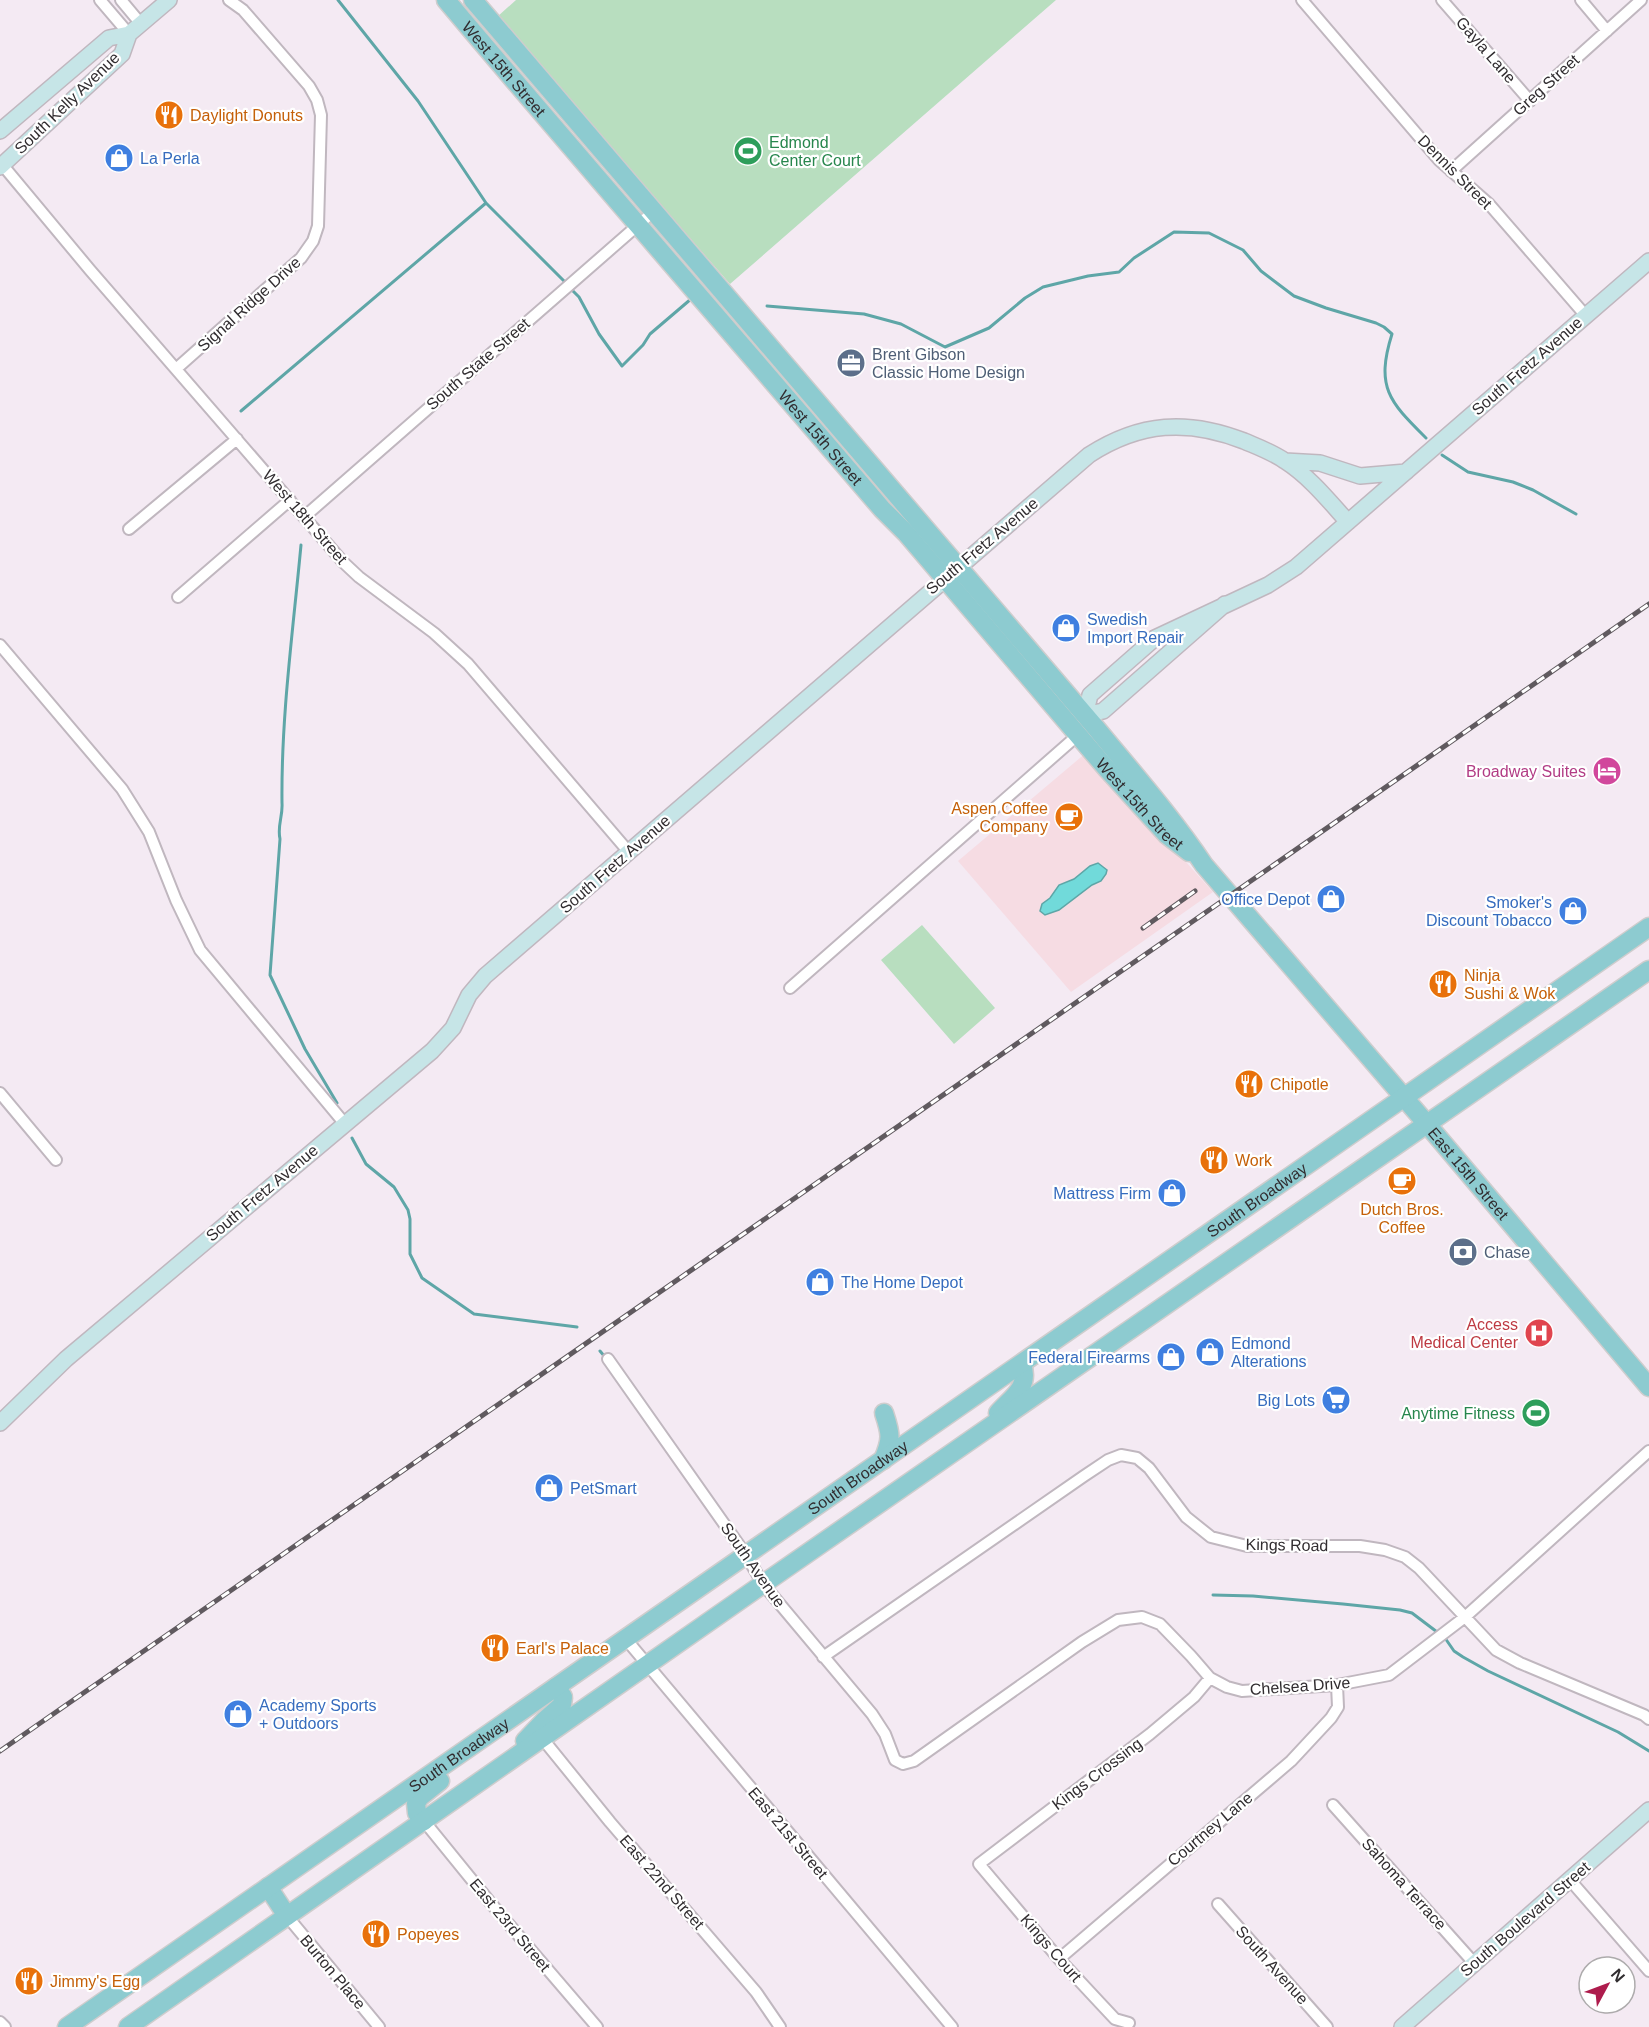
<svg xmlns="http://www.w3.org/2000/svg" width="1649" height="2027" font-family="Arial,sans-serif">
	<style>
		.commercial { fill: #f6dce3 }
		.green { fill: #b8debf }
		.water { fill: #71dada; stroke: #5ea6a7; stroke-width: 1.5 }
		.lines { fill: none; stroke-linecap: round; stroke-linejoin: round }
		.stream { stroke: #5ea6a7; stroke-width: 3 }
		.street-casing { stroke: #c0b7bf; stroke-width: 14 }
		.secondary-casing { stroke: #c0b7bf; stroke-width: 18 }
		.primary-casing { stroke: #cecdcd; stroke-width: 21 }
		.street { stroke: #fff; stroke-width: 10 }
		.secondary { stroke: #c6e5e7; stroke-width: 15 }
		.primary { stroke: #8dcbd0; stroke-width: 18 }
		.rail-casing { stroke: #605a5f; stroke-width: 5 }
		.rail { stroke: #fff; stroke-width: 3; stroke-dasharray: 9; stroke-linecap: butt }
		.labels { text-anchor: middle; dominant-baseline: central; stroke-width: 4.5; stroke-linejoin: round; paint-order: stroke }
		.street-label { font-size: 16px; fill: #312d30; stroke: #fff }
		.food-label { font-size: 16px; fill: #c56008; stroke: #fff; text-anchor: start }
		.leisure-label { font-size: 16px; fill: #27864d; stroke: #fff; text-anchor: start }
		.shop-label { font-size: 16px; fill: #366cbe; stroke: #fff; text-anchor: start }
		.service-label { font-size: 16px; fill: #4e5e75; stroke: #fff; text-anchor: start }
		.hotel-label { font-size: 16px; fill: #b23c85; stroke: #fff; text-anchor: end }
		.health-label { font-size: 16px; fill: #be3a42; stroke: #fff; text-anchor: end }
	</style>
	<rect width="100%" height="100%" fill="#f4eaf3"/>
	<path class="commercial" d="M1087,752L1213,892L1071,992L958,861Z"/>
	<path class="green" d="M516,0H1056L730,284L497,17Z
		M922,925L995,1008L954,1044L881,960Z"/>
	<path class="water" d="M1098,863L1107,870L1106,874L1101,881L1092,885L1059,910L1045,915L1040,911L1042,904L1050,898L1059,885L1074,879L1090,866Z"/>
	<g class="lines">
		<path class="stream" d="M338,0L418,101L486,203L566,283
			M570,288L579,297L599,334L622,366L643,345L650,334L691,299
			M767,306L864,314L901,324L945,347L989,328L1025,298L1043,287L1088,276L1119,272L1134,258L1174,232L1209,233L1243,250L1261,271L1294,296L1326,308L1376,323L1384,327L1392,334C1375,388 1390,402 1426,438
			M241,411L486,203
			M1442,455L1468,472L1513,482L1533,490L1576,514
			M301,545C293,631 281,717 282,803C283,816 277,826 280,839L270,975L305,1049L337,1103
			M352,1138L366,1164L394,1187L408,1210L410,1219V1254L422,1278L474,1314L577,1327
			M600,1351L605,1357
			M1213,1595L1253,1596L1343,1604L1400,1610L1412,1613L1445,1638L1454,1651L1463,1657L1488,1671L1618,1732L1649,1751"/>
		<g class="street-casing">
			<path id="street" d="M100,0L129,34
				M121,0L141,24
				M1302,0L1439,160L1489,204L1586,316
				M1442,0L1530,101
				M1581,0L1607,31
				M0,162L90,270L343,562L359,577L434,633L468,664L628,851
				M1451,171L1641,0
				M176,369L301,258L313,241L318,226L321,115L317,100L309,86L243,10L229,0
				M304,517L653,212
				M129,529L237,439
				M178,597L290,500
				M0,645L122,789L149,832L176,900L200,950L345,1124
				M790,988L1078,735
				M0,1093L56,1160
				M608,1359L746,1555L763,1584L872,1714L885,1734L895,1760L903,1764L914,1761L1082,1642L1118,1620L1142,1617L1160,1624L1191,1656L1210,1678L1227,1687L1242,1691L1337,1685L1389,1675L1465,1617L1649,1451
				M625,1638L952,2027
				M823,1657L1084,1476L1108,1460L1121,1455L1137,1458L1149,1468L1186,1517L1211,1537L1247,1546H1360L1385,1550L1405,1557L1419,1568L1496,1650L1520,1663L1644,1715L1649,1719
				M542,1738L610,1822L756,1992L780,2027
				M1333,1805L1474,1963
				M424,1821L489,1901L597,2027
				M1570,1880L1649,1971
				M1218,1904L1327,2027
				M287,1916L379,2027
				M1059,1959L1291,1761L1331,1718L1338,1707L1337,1685
				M0,2022L5,2027
				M1129,2023L1115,2019L1100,2003L1059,1959L979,1864L1150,1734L1194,1697L1210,1678"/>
		</g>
		<g class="secondary-casing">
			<path id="secondary" d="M0,131L109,38L129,34
				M0,167L122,54L129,34L169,0
				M1285,461L1320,463L1360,476L1406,472
				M1225,604L1103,711L1085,715L1090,695L1155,638L1268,585L1296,567L1649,261
				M0,1423L66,1359L432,1051L453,1028L469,995L485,976L1089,455C1140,422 1188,419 1244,441C1258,447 1272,452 1285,461C1310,477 1329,501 1348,522
				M1402,2027L1649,1810"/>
		</g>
		<g class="primary-casing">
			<g id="primary">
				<path id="s1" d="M446,0C590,171 737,339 882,509L906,533L1107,769L1167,835L1189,852"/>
				<path id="s2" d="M473,0L1096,728C1133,773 1171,816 1204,865L1426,1123L1649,1387"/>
				<path d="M998,1413C1012,1397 1030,1388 1022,1364"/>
				<path d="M883,1460C892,1439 891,1434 884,1413"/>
				<path d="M525,1741L545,1720L562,1705L563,1697L556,1687"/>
				<path d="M424,1821L417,1813L416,1803L420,1797L440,1781"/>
				<path d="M268,1887L287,1916"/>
				<path id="s3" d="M67,2027L1649,927"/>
				<path d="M128,2027L763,1584L1649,970"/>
			</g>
		</g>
		<use href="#street" class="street"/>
		<use href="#secondary" class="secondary"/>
		<use href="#primary" class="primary"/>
		<g class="rail-casing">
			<path id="rail" d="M1143,928L1195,891
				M0,1751L1649,604"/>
		</g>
		<use href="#rail" class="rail"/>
	</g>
	<defs>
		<g id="restaurant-disc" transform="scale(1.5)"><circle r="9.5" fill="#e8710a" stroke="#fff"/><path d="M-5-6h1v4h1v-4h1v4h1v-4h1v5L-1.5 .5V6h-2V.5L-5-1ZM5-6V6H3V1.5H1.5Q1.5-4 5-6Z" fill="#fff"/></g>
		<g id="stadium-disc" transform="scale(1.5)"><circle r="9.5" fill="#2e9e5b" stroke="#fff"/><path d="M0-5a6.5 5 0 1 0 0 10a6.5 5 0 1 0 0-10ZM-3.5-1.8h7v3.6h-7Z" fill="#fff"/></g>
		<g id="shop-disc" transform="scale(1.5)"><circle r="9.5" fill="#3f7fe0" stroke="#fff"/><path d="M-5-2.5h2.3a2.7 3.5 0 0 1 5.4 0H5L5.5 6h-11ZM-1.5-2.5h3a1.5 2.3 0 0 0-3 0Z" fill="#fff"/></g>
		<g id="office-disc" transform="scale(1.5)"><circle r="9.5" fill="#5c6f8a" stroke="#fff"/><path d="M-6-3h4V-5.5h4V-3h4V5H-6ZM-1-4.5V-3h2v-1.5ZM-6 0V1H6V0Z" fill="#fff"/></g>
		<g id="hotel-disc" transform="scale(1.5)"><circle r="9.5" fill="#d1479c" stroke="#fff"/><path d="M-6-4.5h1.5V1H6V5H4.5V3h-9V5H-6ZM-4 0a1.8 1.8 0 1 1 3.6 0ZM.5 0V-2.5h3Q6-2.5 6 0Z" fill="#fff"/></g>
		<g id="cafe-disc" transform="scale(1.5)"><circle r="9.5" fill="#e8710a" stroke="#fff"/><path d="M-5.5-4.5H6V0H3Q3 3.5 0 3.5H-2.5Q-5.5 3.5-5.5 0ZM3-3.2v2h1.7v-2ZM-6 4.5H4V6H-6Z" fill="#fff"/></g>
		<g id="bank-disc" transform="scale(1.5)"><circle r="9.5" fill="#5c6f8a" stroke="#fff"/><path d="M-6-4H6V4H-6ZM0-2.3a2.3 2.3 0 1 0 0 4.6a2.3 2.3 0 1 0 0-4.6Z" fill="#fff"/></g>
		<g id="hospital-disc" transform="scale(1.5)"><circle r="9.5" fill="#e0444e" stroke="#fff"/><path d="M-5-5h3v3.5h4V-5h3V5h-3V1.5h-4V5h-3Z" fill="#fff"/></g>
		<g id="supermarket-disc" transform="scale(1.5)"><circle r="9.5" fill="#3f7fe0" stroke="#fff"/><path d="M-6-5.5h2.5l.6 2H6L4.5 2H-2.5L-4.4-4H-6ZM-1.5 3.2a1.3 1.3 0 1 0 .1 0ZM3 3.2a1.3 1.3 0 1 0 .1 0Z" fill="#fff"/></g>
	</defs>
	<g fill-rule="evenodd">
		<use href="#restaurant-disc" x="169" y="115"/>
		<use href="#stadium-disc" x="748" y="151"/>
		<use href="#shop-disc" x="119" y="158"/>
		<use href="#office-disc" x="851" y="363"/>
		<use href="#shop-disc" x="1066" y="628"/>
		<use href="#hotel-disc" x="1607" y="771"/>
		<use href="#cafe-disc" x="1069" y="817"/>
		<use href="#shop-disc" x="1331" y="899"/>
		<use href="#shop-disc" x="1573" y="911"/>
		<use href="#restaurant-disc" x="1443" y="984"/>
		<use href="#restaurant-disc" x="1249" y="1084"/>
		<use href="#restaurant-disc" x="1214" y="1160"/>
		<use href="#cafe-disc" x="1402" y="1181"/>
		<use href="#shop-disc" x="1172" y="1193"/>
		<use href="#bank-disc" x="1463" y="1252"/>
		<use href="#shop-disc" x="820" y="1282"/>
		<use href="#hospital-disc" x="1539" y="1333"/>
		<use href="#shop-disc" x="1210" y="1352"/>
		<use href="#shop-disc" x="1171" y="1357"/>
		<use href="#supermarket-disc" x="1336" y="1400"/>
		<use href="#stadium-disc" x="1536" y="1413"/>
		<use href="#shop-disc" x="549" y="1488"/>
		<use href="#restaurant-disc" x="495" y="1648"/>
		<use href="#shop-disc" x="238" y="1714"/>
		<use href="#restaurant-disc" x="376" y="1934"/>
		<use href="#restaurant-disc" x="29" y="1981"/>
	</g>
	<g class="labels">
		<g class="street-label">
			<text transform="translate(1486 50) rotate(49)">Gayla Lane</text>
			<text stroke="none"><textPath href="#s1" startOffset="90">West 15th Street</textPath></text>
			<text transform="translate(1546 85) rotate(-42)">Greg Street</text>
			<text transform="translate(67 103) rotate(-44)">South Kelly Avenue</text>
			<text transform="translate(1455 172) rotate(45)">Dennis Street</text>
			<text transform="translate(249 304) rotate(-42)">Signal Ridge Drive</text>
			<text transform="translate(478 364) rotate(-41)">South State Street</text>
			<text transform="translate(1527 366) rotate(-41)">South Fretz Avenue</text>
			<text stroke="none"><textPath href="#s1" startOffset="576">West 15th Street</textPath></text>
			<text transform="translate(305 517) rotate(49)">West 18th Street</text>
			<text transform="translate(982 546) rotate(-40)">South Fretz Avenue</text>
			<text stroke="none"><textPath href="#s1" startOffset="1062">West 15th Street</textPath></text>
			<text transform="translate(615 864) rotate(-41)">South Fretz Avenue</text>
			<text stroke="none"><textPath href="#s2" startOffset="1539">East 15th Street</textPath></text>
			<text transform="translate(262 1193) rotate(-40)">South Fretz Avenue</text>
			<text stroke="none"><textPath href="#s3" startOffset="1449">South Broadway</textPath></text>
			<text stroke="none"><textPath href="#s3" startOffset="963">South Broadway</textPath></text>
			<text transform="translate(1287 1545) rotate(1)">Kings Road</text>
			<text transform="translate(753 1565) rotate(55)">South Avenue</text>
			<text transform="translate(1300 1686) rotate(-4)">Chelsea Drive</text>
			<text stroke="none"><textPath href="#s3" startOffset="477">South Broadway</textPath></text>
			<text transform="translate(1097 1774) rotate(-37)">Kings Crossing</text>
			<text transform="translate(1210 1829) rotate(-40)">Courtney Lane</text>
			<text transform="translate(788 1833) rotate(50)">East 21st Street</text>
			<text transform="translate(662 1882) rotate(49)">East 22nd Street</text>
			<text transform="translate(1404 1884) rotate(48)">Sahoma Terrace</text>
			<text transform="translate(1525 1919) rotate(-41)">South Boulevard Street</text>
			<text transform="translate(510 1925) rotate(50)">East 23rd Street</text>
			<text transform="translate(1051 1948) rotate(49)">Kings Court</text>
			<text transform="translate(1272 1965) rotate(48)">South Avenue</text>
			<text transform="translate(333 1972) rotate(50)">Burton Place</text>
		</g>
		<g class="food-label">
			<text x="190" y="115">Daylight Donuts</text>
			<text x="1048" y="808" text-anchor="end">Aspen Coffee<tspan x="1048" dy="18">Company</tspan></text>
			<text x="1464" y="975">Ninja<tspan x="1464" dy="18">Sushi &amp; Wok</tspan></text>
			<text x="1270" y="1084">Chipotle</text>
			<text x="1235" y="1160">Work</text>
			<text x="1402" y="1209" text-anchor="middle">Dutch Bros.<tspan x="1402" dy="18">Coffee</tspan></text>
			<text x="516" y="1648">Earl's Palace</text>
			<text x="397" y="1934">Popeyes</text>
			<text x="50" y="1981">Jimmy's Egg</text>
		</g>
		<g class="leisure-label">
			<text x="769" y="142">Edmond<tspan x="769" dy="18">Center Court</tspan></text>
			<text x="1515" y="1413" text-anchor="end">Anytime Fitness</text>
		</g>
		<g class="shop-label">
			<text x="140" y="158">La Perla</text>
			<text x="1087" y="619">Swedish<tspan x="1087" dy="18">Import Repair</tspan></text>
			<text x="1310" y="899" text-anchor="end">Office Depot</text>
			<text x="1552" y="902" text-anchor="end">Smoker's<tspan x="1552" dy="18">Discount Tobacco</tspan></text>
			<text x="1151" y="1193" text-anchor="end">Mattress Firm</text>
			<text x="841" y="1282">The Home Depot</text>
			<text x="1231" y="1343">Edmond<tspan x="1231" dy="18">Alterations</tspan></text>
			<text x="1150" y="1357" text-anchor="end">Federal Firearms</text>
			<text x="1315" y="1400" text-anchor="end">Big Lots</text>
			<text x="570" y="1488">PetSmart</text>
			<text x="259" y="1705">Academy Sports<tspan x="259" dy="18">+ Outdoors</tspan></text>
		</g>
		<g class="service-label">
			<text x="872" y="354">Brent Gibson<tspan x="872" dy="18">Classic Home Design</tspan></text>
			<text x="1484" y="1252">Chase</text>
		</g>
		<g class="hotel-label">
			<text x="1586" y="771">Broadway Suites</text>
		</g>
		<g class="health-label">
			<text x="1518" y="1324">Access<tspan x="1518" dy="18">Medical Center</tspan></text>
		</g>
	</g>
	<g transform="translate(1607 1985) rotate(49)"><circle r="28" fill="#ffffff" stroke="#adabac" stroke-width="1.5"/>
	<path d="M0-4.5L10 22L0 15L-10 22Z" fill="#ae1c4d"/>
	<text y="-9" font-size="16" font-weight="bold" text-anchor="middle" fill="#312d30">N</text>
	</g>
</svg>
